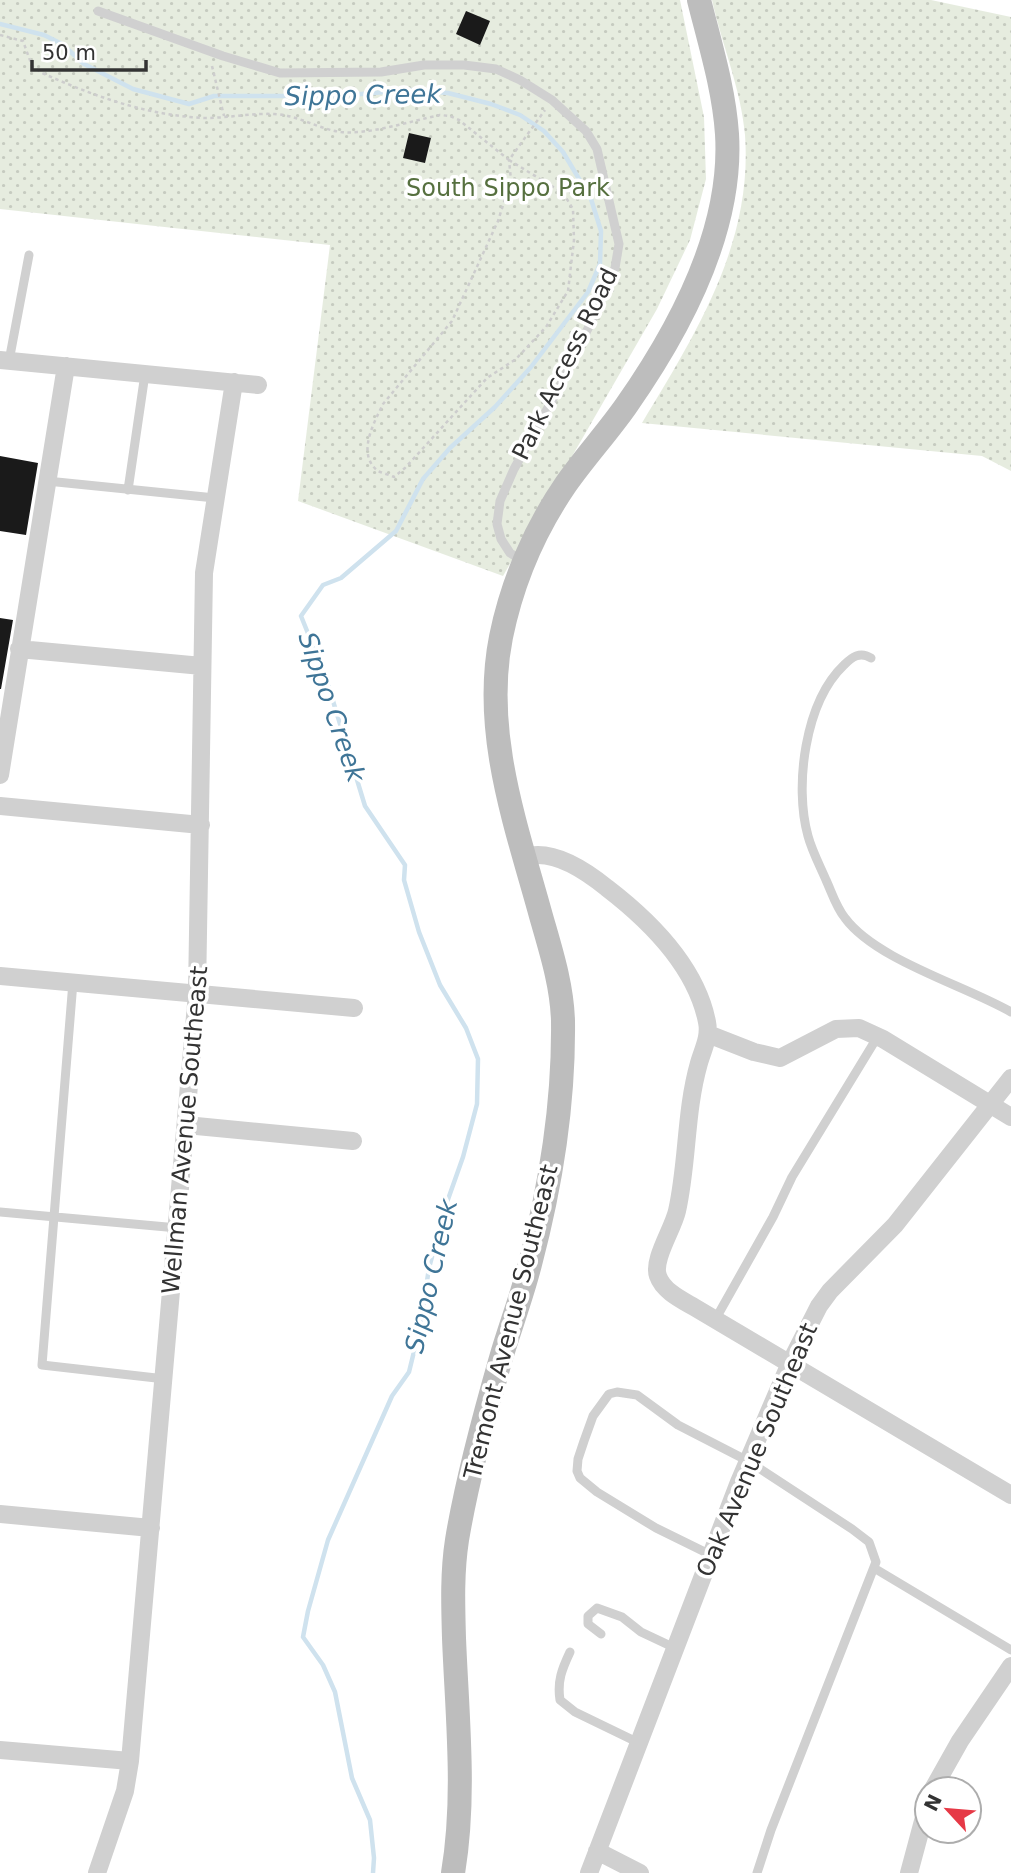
<svg xmlns="http://www.w3.org/2000/svg" width="1011" height="1873" font-family="'DejaVu Sans',sans-serif">
	<style>
		.park { fill: url(#park-dots) }
		.lines { fill: none; stroke-linecap: round; stroke-linejoin: round }
		.stream { stroke: #cfe2ee; stroke-width: 4.5 }
		.building { fill: #1a1a1a }
		.path { stroke: #cdcdcd; stroke-width: 2.5; stroke-dasharray: 3.5 3.5; stroke-linecap: butt }
		.lane { stroke: #d0d0d0; stroke-width: 9 }
		.street { stroke: #d0d0d0; stroke-width: 18 }
		.secondary { stroke: #bdbdbd; stroke-width: 24 }
		.labels { text-anchor: middle; dominant-baseline: central; stroke-width: 7; stroke-linejoin: round; paint-order: stroke }
		.park-label { font-size: 24px; fill: #56703f; stroke: #fff }
		.street-label { font-size: 24px; fill: #333; stroke: #fff }
		.water-label { font-size: 26px; font-style: italic; fill: #3f7597; stroke: #fff }
	</style>
	<defs>
		<pattern id="park-dots" width="8" height="8" patternUnits="userSpaceOnUse" patternTransform="scale(1.75)"><rect width="8" height="8" fill="#e6ecdf"/><path d="M2 2h.1M6 6h.1" fill="none" stroke="#c6cbc0" stroke-width="1.8" stroke-linecap="round"/></pattern>
	</defs>
	<rect width="100%" height="100%" fill="#fff"/>
	<path class="park" d="M0,0H680L704,117L706,179L690,240L657,309L503,576L298,501L330,245L0,209Z
		M712,0H931L1011,17V471L982,456L642,423C695,335 753,244 745,135C741,89 722,45 712,0Z"/>
	<g class="lines">
		<path class="stream" d="M0,24L44,35L62,44L84,64L133,89L189,104L214,96H337L410,90L448,93L491,104L520,115L544,131L563,152L591,199L601,231L600,264L588,292L531,367L495,407L450,448L423,479L396,531L341,578L323,585L301,616L326,678L365,806L405,865L404,880L419,932L440,985L466,1028L478,1059L477,1104L463,1157L446,1205L429,1268L420,1327L409,1372L392,1396L328,1540L308,1611L303,1637L323,1665L335,1692L352,1778L370,1820L374,1858L373,1873"/>
	</g>
	<path class="building" d="M466,11L490,21L480,45L456,34Z
		M409,133L431,138L425,163L403,158Z
		M0,456L38,463L26,535L0,531Z
		M0,618L13,620L1,689H0Z"/>
	<g class="lines">
		<path class="path" d="M0,35L23,41L32,66L42,73C94,96 148,116 206,118C228,118 251,113 274,114C298,115 318,129 341,132C369,135 411,121 440,115L450,116L459,120L509,160L545,110
			M212,66L224,116
			M509,160L563,193L573,209L574,240L568,291L546,327L516,359L487,378L405,468L394,477C390,475 382,473 378,471C356,454 374,423 383,404L452,321L498,221L511,180Z"/>
		<path class="lane" d="M98,11L223,56L280,73L381,72L424,65H464L496,69L520,80L552,100L586,131L597,149L619,244L615,268L597,310L560,386L514,469L500,501L497,524L501,539L510,553L523,561
			M9,361L29,255
			M47,481L215,498
			M128,490L145,374
			M871,658C860,651 852,657 844,665C805,702 794,786 808,836C812,851 820,866 826,880C832,893 836,907 845,918C876,960 964,985 1011,1012
			M73,982L42,1365L165,1379
			M0,1212L178,1228
			M715,1320L773,1217L792,1177L878,1036
			M711,1555L656,1528L597,1492L580,1478L577,1471L578,1459L584,1441L593,1416L609,1394L617,1392L637,1395L678,1425L748,1461L852,1529L869,1542L876,1562L771,1830L757,1873
			M874,1568L1011,1650
			M601,1634L588,1624V1616L597,1608L622,1617L641,1632L675,1648
			M570,1652C562,1669 557,1681 560,1700L575,1712L639,1743"/>
		<path class="street" d="M0,360L258,385
			M19,649L202,666
			M0,775L66,366
			M0,806L201,825
			M525,857C553,848 586,871 607,888C650,921 696,966 707,1022C710,1037 703,1049 699,1063C685,1112 688,1162 677,1211C673,1229 652,1260 658,1276C663,1291 682,1300 694,1307L1011,1495
			M0,976L354,1008
			M708,1034L754,1052L780,1058L836,1029L859,1028L883,1039L1011,1117
			M186,1125L353,1141
			M0,1514L151,1528
			M0,1750L130,1761
			M933,1789L960,1741L1011,1666
			M597,1851L640,1873
			M97,1873L125,1791L130,1761L197,993L204,573L234,382
			M589,1873L739,1482L790,1363L819,1306L830,1291L895,1225L1011,1078
			M909,1873L927,1806"/>
		<path class="secondary" d="M453,1873C466,1796 457,1715 454,1638C453,1604 452,1572 457,1540C467,1479 484,1417 501,1358C510,1327 522,1296 530,1264C551,1185 564,1104 563,1021C562,985 551,951 541,916C516,825 482,732 501,637C512,583 535,529 566,484C585,457 607,433 626,406C680,329 733,231 727,134C724,89 710,44 699,0"/>
	</g>
	<g class="labels">
		<g class="park-label">
			<text x="508" y="188">South Sippo Park</text>
		</g>
		<g class="street-label">
			<text transform="translate(565 364) rotate(-64)">Park Access Road</text>
			<text transform="translate(185 1130) rotate(-85)">Wellman Avenue Southeast</text>
			<text transform="translate(511 1322) rotate(-76)">Tremont Avenue Southeast</text>
			<text transform="translate(757 1450) rotate(-67)">Oak Avenue Southeast</text>
		</g>
		<g class="water-label">
			<text transform="translate(363 95) rotate(-1)">Sippo Creek</text>
			<text transform="translate(332 707) rotate(71)">Sippo Creek</text>
			<text transform="translate(431 1276) rotate(-77)">Sippo Creek</text>
		</g>
	</g>
	<g transform="translate(948 1810) rotate(296)"><circle r="33" fill="#ffffff" stroke="#adadad" stroke-width="2"/>
	<path d="M0-5L12 26L0 18L-12 26Z" fill="#e63946"/>
	<text y="-10" font-size="19" font-weight="bold" text-anchor="middle" fill="#333333">N</text>
	</g>
	<path d="M32 60v10h114v-10" fill="none" stroke="#333333" stroke-width="3.5"/>
	<text x="42" y="60" font-size="21" fill="#333333" stroke="#ffffff" stroke-width="5" paint-order="stroke">50 m</text>
</svg>
